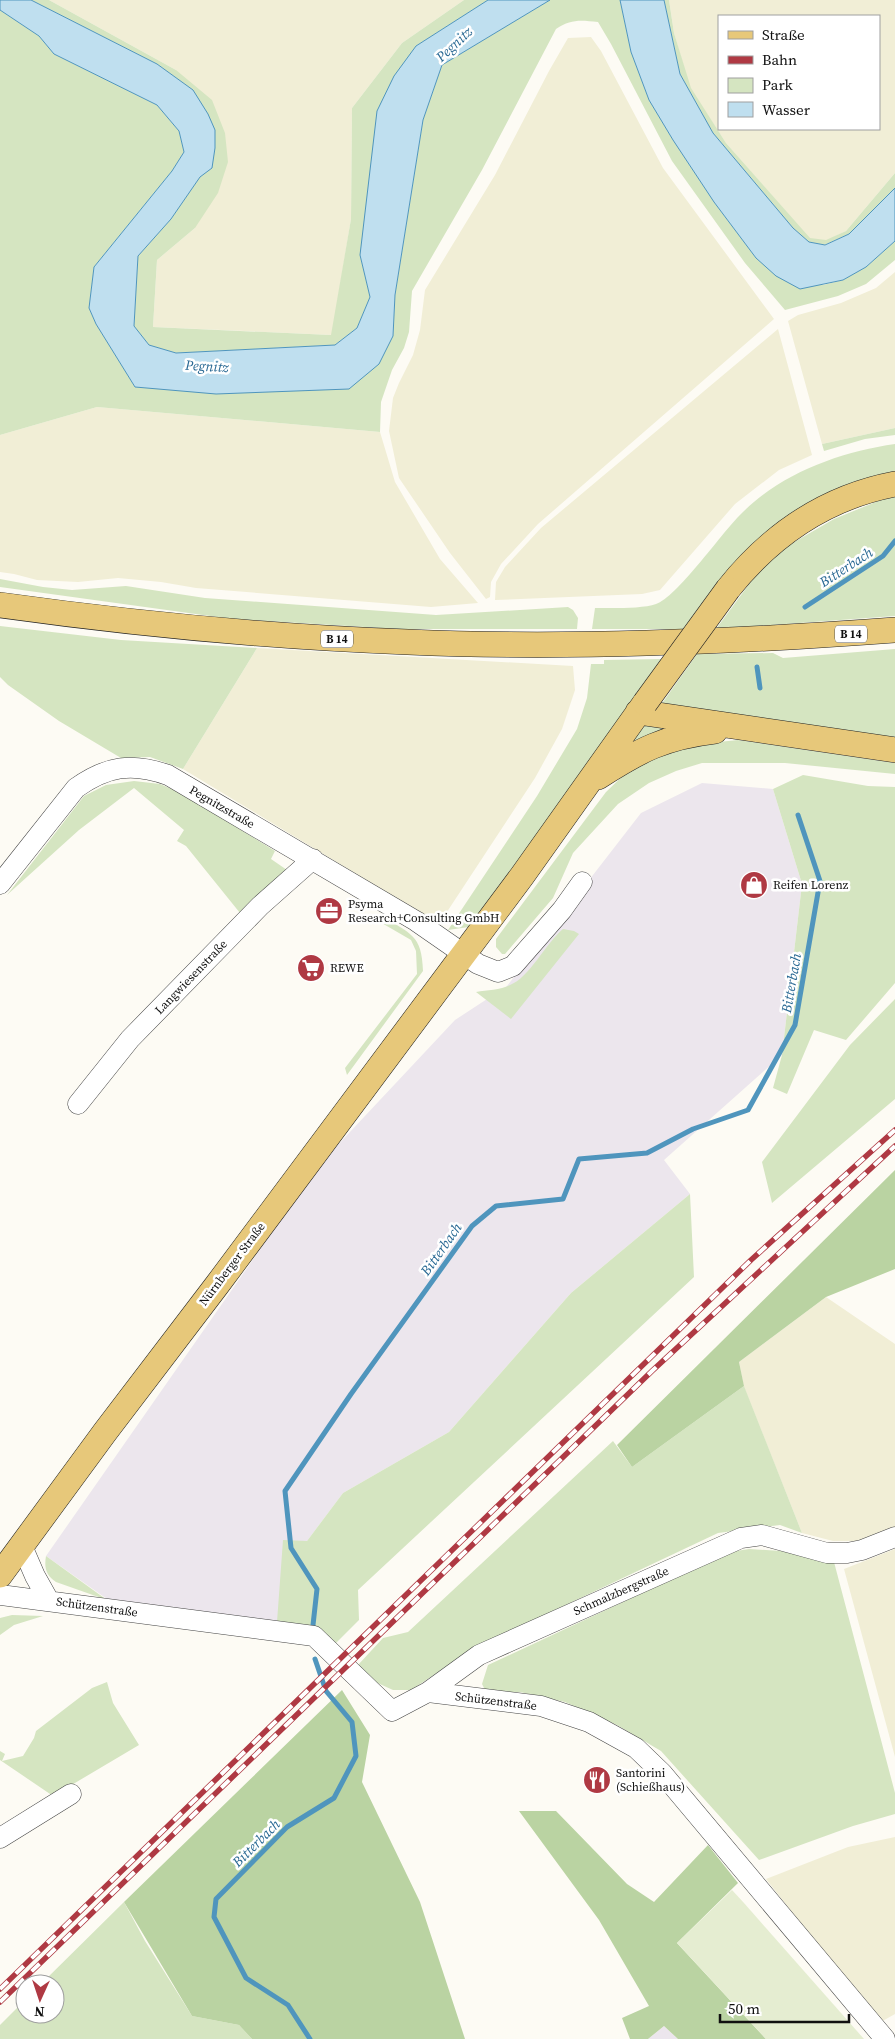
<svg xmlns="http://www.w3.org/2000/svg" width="895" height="2039" font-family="'Source Serif 4',serif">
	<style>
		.industrial { fill: #ece6ed }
		.farmland { fill: #f1eed6; fill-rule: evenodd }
		.green { fill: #d5e5c1 }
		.forest { fill: #bad3a2 }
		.pitch { fill: #e5edd1 }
		.water { fill: #bfdfef; stroke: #4f95bd }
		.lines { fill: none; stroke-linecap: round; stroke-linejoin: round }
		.stream { stroke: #4f95bd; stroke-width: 5 }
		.minor-casing { stroke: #434343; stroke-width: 21 }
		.major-casing { stroke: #212121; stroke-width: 26 }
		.minor { stroke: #fff; stroke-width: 20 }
		.major { stroke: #e7c87a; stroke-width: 25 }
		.rail-casing { stroke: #af3943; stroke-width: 5.5 }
		.rail { stroke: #fff; stroke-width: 4; stroke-dasharray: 11; stroke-linecap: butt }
		.major-bridge-casing { stroke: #212121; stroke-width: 26; stroke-linecap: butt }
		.major-bridge { stroke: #e7c87a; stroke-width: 25 }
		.labels { text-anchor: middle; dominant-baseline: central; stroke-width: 5; stroke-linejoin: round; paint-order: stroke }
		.shield { fill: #fff; stroke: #585858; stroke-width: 1 }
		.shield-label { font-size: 11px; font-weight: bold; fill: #101010 }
		.street-label { font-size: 12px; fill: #101010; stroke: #fff }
		.poi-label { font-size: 12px; fill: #101010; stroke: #fff; text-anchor: start }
		.water-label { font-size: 14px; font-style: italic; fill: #286893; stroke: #fff }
	</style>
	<rect width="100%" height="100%" fill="#fdfbf4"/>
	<path class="industrial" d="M702,783L773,789L802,884L782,1055L664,1160L690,1194L571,1293L449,1432L343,1493L307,1541L277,1622L107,1599L46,1556L319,1165L455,1020L507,986L641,813Z
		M664,2026L678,2039H648Z"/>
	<path class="farmland" d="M49,0H464L402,43L352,108L351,219L332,335L153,327L157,260L195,228L176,70Z
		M669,0H895V173L846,231L826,241L810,239L726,143L690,88L674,33ZM719,16H879V129H719Z
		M591,37L601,51L663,168L774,319L538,524L501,564L491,582L490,597L486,599L450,553L399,478L389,431L393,398L399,383L413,355L420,330L425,290L495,175L549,71L568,38Z
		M895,272V428L822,444L788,321L798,315L841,303L876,288Z
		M778,329L812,455L779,470L735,504L660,590L642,594L495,600L496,582L505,567L541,528Z
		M97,407L380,432L395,482L440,559L478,603L431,607L196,588L161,582L118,578L78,582L37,580L14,574L0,572V435Z
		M257,648L573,666L575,690L562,729L535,778L439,924L183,769Z
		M826,1297L895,1344V1529L865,1541H833L802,1533L744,1387L739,1362Z
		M895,1549V1757L844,1569Z
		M895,1837V2014L879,2023L766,1879L848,1847Z"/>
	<path class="green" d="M31,0H49L176,70L212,100L225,133L228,162L218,193L195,228L157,260L153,327L331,335L351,219L352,108L402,43L464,0H488L416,46L360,255L370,297L357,328L335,345L176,353L149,345L134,326L138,256L171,219L200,177L212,168L193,90L157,64Z
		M550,0H620L631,52L649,100L673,140L714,202L756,258L823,285L843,280L866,267L895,241V260L866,284L838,296L785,310L745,263L672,161L611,44L598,22C580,20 571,19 556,29L482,170L412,291L409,332L404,348L392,370L381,402L380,432L97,407L0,435V10L39,36L54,54L157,105L179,131L184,152L172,171L94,267L89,308L96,324L135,387L393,336L395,295L423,120L442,65Z
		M664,0H669L674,33L691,88L726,143L810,238L826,240L846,231L895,173V188L849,234L824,245L809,242L793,228L713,133L680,74Z
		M895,428V435L865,439L824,451L822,444Z
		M895,444V473L887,474L812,500L750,546L716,585L683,629H592L595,608C611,608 642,609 656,604C676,598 721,534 739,516C779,474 839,452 895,444Z
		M895,497V616L716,629L755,576L784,548L834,519L883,499Z
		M0,579L43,587L72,590L126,586L205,598L436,615L568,607L573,610L578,618L577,629H398L232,619L0,587Z
		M0,626L121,640L257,648L183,769L150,757L121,758L59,721L8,685L0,677Z
		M895,649V740L658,709L697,654L773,653L783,658Z
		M662,659L582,773L469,927L448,930L537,796L577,729L587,698L591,664H604V660Z
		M645,723L675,725L626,751Z
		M738,740L895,763V774L785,763H702L676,771L649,783L618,804L573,853L553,898L505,954H502L496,947V939L606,792L634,765L699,744Z
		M803,775L868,786L895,787V983L846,1040L814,1030L787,1094L773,1088L782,1055L802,884L773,789Z
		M134,781L160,784L181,793L275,851L271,859L287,870L240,913L186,846L177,841L184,830L134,788L79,830L7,895L84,796L106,785Z
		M382,916C410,934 422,934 423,971L347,1075L345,1068L417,974L416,951L411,940L380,922Z
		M563,929L574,931L579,934L511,1019L476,992C487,990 500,990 510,985C529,978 546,943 563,929Z
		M895,999V1099L772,1203L762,1162L850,1045Z
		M690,1194L694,1277L358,1590L359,1620L336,1643L319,1627L277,1622L283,1540L307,1541L343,1493L449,1432L571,1293Z
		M744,1386L802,1533L780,1525L718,1533L502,1635L455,1661L411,1690H393L373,1681L358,1665L383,1638L408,1632L613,1441L632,1467Z
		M749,1549L781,1551L834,1562L895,1793V1814L853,1826L759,1860L661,1751L617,1725L565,1702L520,1692H486L482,1684L488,1665L730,1552Z
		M46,1556L107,1600L56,1582C46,1575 44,1568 46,1556Z
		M12,1615L43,1616L14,1625L0,1635V1618Z
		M107,1682L113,1703L139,1745L53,1796L0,1760V1751L5,1754L2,1761L23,1756L34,1738L36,1731L92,1688Z
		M124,1902L145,1941L192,2016L239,2025L252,2039H0V2025L25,2000V2014H55V1984H41Z"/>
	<path class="forest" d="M895,1170V1269L826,1297L739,1362L744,1386L632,1467L617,1445Z
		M342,1690L370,1735L362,1782L420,1902L465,2039H252L239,2025L192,2016L124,1902Z
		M519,1811H556L627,1884L654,1902L708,1845L738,1883L677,1943L766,2039H678L664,2026L648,2039H630L622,2018L649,2006L599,1920Z"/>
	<path class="pitch" d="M732,1890L744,1903L864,2039H766L677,1943Z"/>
	<path class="water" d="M0,0H31L157,64L193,90L208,114L215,130V148L212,168L200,177L171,219L138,256L134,326L149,345L176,353L335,345L357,328L370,297L360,255L377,111L394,76L416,46L488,0H550L442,65L423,120L395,295L393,336L379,364L349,389L216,394L135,387L96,324L89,308L94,267L172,171L184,152L179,131L157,105L54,54L39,36L0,10Z
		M620,0H664L680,74L713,133L793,228L809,242L825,245L849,234L895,188V241L866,267L843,280L800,289L776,276L756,258L714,202L673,140L649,100L631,52Z"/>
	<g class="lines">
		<path class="stream" d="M805,607L883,556L895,541
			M757,667L760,688
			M313,1625L317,1589L291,1548L285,1491L351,1394L472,1226L496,1206L563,1199L579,1159L647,1153L693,1129L748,1110L795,1025L820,881L798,815
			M310,2039L288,2005L246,1978L214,1917L216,1899L287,1827L334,1798L356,1756L352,1722L326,1691L315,1659"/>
		<g class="minor-casing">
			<path id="minor" d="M0,884L76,788C107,766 132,762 168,775L416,921L478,964L498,972L513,966L562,910L582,882
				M78,1104L130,1039L260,906L313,859
				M22,1546L35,1576L49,1601
				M0,1595L314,1636L392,1711L428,1692L479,1655L741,1538L762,1535L827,1553H847L862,1550L895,1537
				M428,1692L541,1706L589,1722L636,1748L662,1773L885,2039
				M0,1838L71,1794"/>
		</g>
		<g class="major-casing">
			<path id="major" d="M728,589C771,535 827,497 895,484
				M0,605C136,624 272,637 408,642C571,649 733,642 895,630
				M638,712L895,750
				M598,777C640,750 664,737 715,731
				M0,1575L105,1432L217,1285L522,876L645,703"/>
		</g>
		<use href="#minor" class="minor"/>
		<use href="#major" class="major"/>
		<g class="rail-casing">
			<path id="rail" d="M0,1989L751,1260L895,1130
				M0,2002L652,1371L895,1146"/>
		</g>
		<use href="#rail" class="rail"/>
		<g class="major-bridge-casing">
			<path id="major-bridge" d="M645,703L728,589"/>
		</g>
		<use href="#major-bridge" class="major-bridge"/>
	</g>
	<defs>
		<g id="shop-disc" transform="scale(1.4375)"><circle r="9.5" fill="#af3943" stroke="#fff"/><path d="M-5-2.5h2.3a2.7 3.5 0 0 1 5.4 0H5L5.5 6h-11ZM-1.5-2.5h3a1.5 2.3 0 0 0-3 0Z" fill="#fff"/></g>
		<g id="office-disc" transform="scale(1.4375)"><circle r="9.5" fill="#af3943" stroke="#fff"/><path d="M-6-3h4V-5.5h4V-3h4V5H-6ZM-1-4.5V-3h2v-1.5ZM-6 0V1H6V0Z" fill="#fff"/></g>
		<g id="supermarket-disc" transform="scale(1.4375)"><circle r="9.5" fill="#af3943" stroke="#fff"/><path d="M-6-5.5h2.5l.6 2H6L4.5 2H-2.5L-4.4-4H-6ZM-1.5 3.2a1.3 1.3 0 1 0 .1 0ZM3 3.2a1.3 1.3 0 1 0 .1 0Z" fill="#fff"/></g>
		<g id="restaurant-disc" transform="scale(1.4375)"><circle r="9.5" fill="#af3943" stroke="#fff"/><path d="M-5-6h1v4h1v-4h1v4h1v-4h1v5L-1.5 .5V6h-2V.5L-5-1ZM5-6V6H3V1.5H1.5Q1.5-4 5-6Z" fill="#fff"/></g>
	</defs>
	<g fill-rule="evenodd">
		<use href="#shop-disc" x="754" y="885"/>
		<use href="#office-disc" x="329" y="911"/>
		<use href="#supermarket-disc" x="311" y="968"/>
		<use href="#restaurant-disc" x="597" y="1780"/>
	</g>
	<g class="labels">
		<g class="shield">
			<rect x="835" y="625.5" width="32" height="17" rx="4"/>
			<rect x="321" y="630.5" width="32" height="17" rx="4"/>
		</g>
		<g class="shield-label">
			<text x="851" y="634">B 14</text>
			<text x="337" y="639">B 14</text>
		</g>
		<g class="street-label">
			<text transform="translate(222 807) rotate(30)">Pegnitzstraße</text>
			<text transform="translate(191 977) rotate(-46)">Langwiesenstraße</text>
			<text transform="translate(232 1264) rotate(-53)">Nürnberger Straße</text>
			<text transform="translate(621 1591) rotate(-24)">Schmalzbergstraße</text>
			<text transform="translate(97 1607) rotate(8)">Schützenstraße</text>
			<text transform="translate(496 1701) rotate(7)">Schützenstraße</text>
		</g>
		<g class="poi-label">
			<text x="773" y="885">Reifen Lorenz</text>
			<text x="348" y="904">Psyma<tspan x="348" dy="14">Research+Consulting GmbH</tspan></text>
			<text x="330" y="968">REWE</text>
			<text x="616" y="1773">Santorini<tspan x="616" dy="14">(Schießhaus)</tspan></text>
		</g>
		<g class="water-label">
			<text transform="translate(454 44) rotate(-43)">Pegnitz</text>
			<text transform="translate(207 366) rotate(3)">Pegnitz</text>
			<text transform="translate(846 567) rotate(-33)">Bitterbach</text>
			<text transform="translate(791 983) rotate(-80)">Bitterbach</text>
			<text transform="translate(441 1249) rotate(-55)">Bitterbach</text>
			<text transform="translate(256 1843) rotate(-45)">Bitterbach</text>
		</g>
	</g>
	<rect x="718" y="15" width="162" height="115" fill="#ffffff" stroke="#9f9f9f"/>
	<rect x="728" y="31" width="25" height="8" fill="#e7c87a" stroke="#9f9f9f"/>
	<text x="762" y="40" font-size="15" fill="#101010">Straße</text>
	<rect x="728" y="56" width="25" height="8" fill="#af3943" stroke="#9f9f9f"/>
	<text x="762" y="65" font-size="15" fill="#101010">Bahn</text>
	<rect x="728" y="78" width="25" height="15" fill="#d5e5c1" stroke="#9f9f9f"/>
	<text x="762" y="90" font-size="15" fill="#101010">Park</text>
	<rect x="728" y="102" width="25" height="15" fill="#bfdfef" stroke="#9f9f9f"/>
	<text x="762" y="115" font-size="15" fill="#101010">Wasser</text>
	<g transform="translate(40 1999) rotate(183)"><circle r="24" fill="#ffffff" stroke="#9f9f9f"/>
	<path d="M0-4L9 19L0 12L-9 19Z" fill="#af3943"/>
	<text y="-8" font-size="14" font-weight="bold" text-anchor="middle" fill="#101010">N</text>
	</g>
	<path d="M720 2014v8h129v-8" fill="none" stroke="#101010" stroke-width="2.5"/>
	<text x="728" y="2014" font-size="15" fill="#101010" stroke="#ffffff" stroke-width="4" paint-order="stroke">50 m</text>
</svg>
